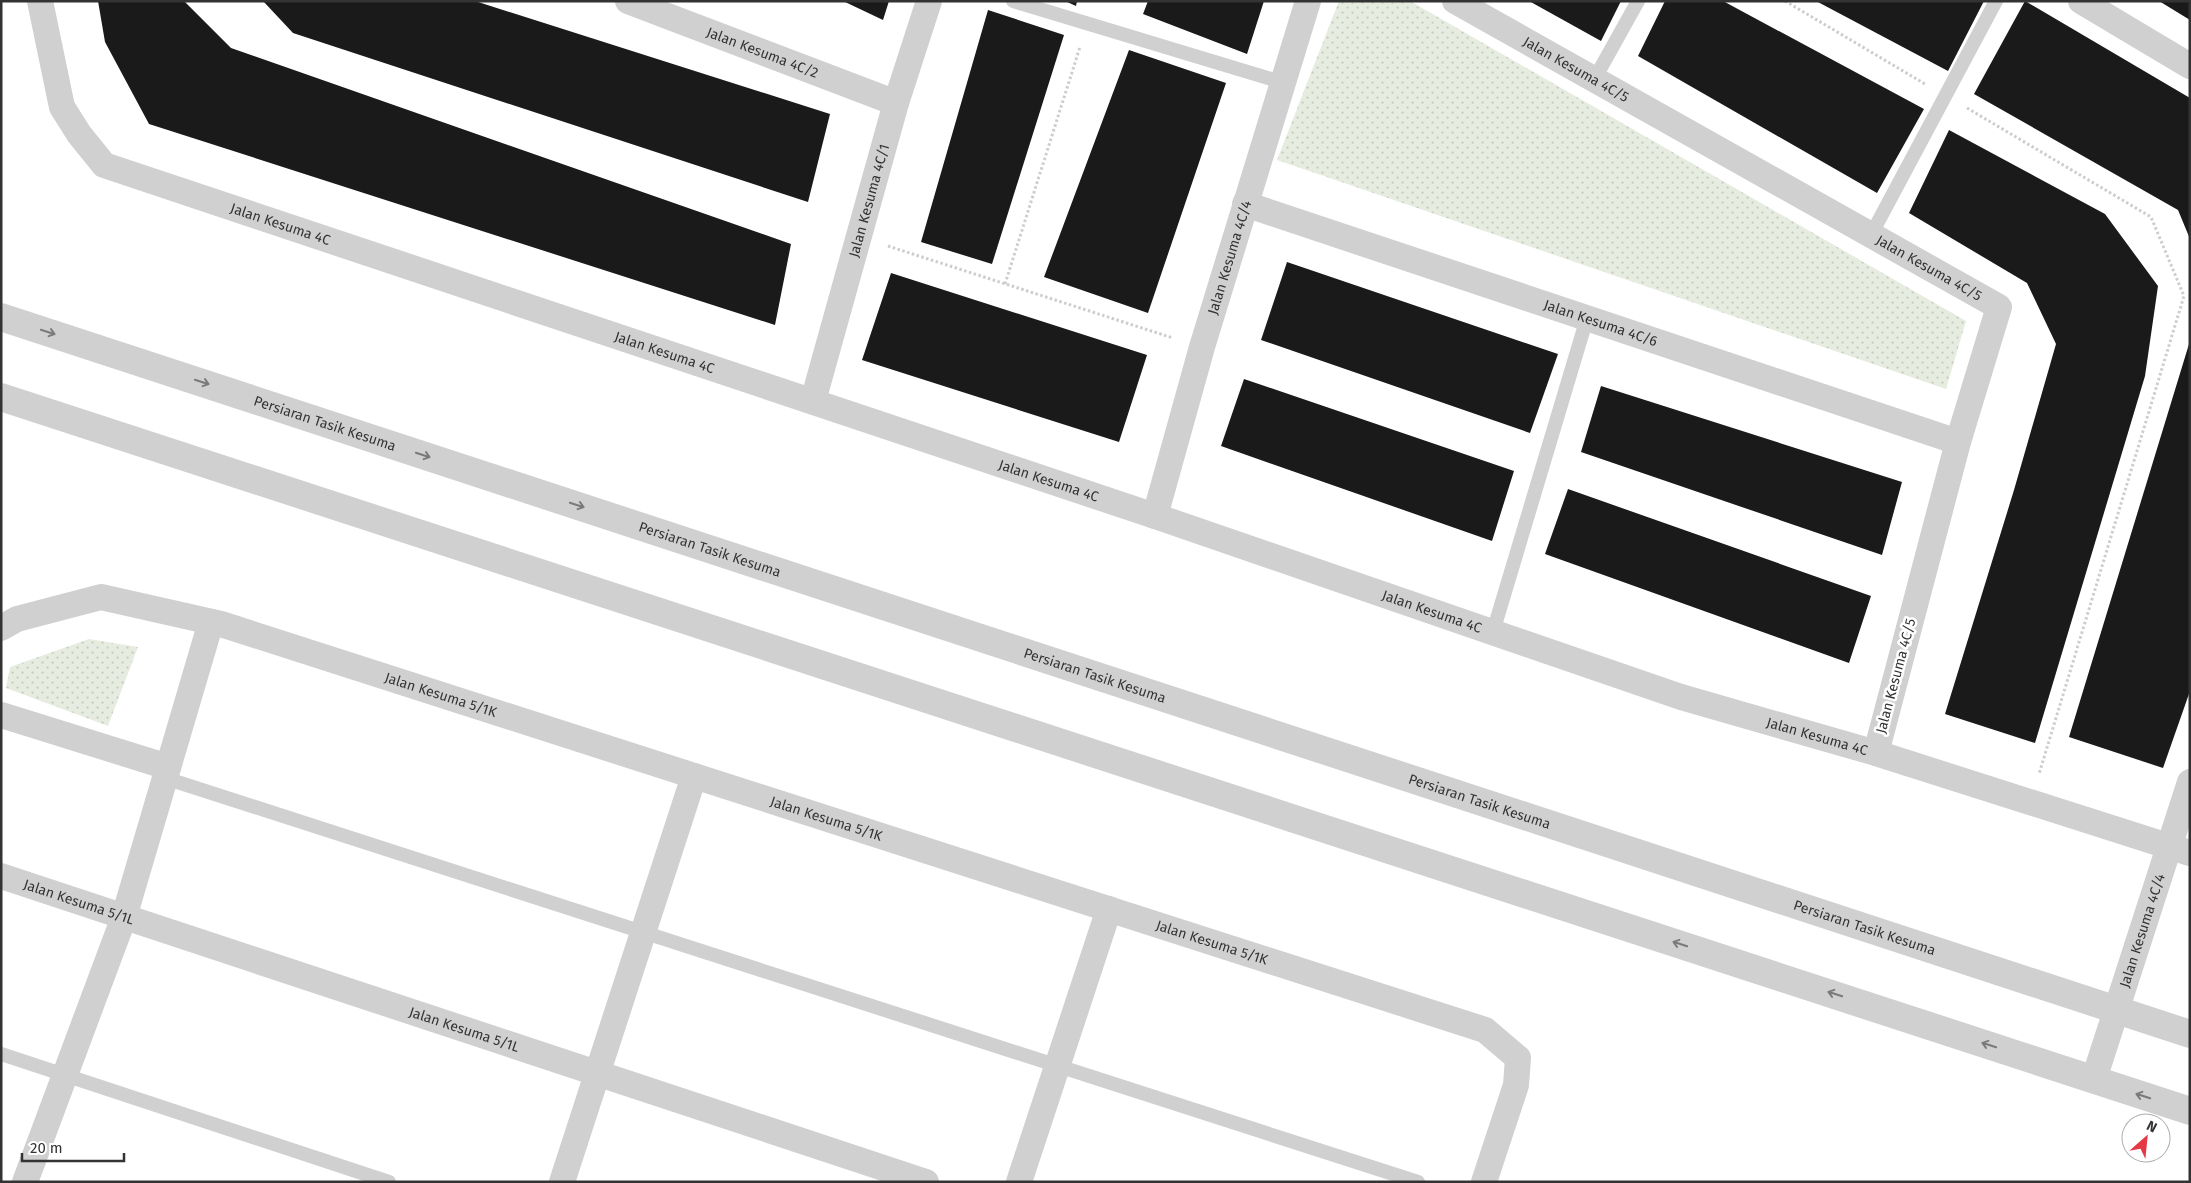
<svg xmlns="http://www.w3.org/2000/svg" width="2191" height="1183" font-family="'Fira Sans',sans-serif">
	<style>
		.park { fill: url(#park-dots) }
		.building { fill: #1a1a1a }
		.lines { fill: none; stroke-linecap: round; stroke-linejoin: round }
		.path { stroke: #cdcdcd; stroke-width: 3; stroke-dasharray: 2.5 2.5; stroke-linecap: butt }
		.service { stroke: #d0d0d0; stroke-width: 14 }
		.minor { stroke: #d0d0d0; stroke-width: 26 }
		.tertiary { stroke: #d0d0d0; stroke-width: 28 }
		.oneway { stroke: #7a7a7a }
		.labels { text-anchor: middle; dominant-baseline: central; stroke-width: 5; stroke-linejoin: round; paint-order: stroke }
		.street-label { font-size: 14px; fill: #333; stroke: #fff }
	</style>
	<defs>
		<pattern id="park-dots" width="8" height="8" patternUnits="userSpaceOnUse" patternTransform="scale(1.25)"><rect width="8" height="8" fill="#e6ecdf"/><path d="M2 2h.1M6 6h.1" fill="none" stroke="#c6cbc0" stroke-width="1.8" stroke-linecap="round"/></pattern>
	</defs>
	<rect width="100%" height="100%" fill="#fff"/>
	<path class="park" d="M1339,1H1410L1966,321L1946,389L1277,160Z
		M89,639L138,647L108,726L6,688L10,667Z"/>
	<path class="building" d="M98,1H184L231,48L791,244L775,325L149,124L105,42Z
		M263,1H475L830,114L808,202L293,33Z
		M843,1H889L883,20Z
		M1065,1H1077L1076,6Z
		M1148,1H1264L1247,54L1143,14Z
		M1529,1H1621L1601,41Z
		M1665,1H1723L1924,109L1877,193L1638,56Z
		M1816,1H1984L1948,71Z
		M2025,1L2190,98V239L2178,210L1974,94Z
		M2159,1H2190V20Z
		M988,10L1064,35L992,264L921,242Z
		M1129,50L1226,83L1148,313L1044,277Z
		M1949,130L2105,214L2158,286L2145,376L2035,743L1945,714L2014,490L2056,344L2027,283L1909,213Z
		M1287,262L1558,354L1530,433L1261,340Z
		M891,273L1147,355L1119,442L862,360Z
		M2189,344L2190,691L2163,768L2069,737Z
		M1244,379L1514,471L1492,541L1221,446Z
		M1601,386L1902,482L1882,555L1581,452Z
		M1568,489L1871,596L1849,663L1545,554Z"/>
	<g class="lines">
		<path class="path" d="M1785,1L1925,84
			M1967,108L2151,217L2184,296L2039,774
			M888,246L1173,338
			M1005,284L1080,47"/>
		<path class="service" d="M1013,1L1281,82
			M1594,80L1638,1
			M1871,235L1996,1
			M1493,632L1587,318
			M165,778L1418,1182
			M1,1054L389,1182"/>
		<g class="minor">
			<path id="s1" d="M40,1L62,107L79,134L104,165L1155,516L1681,697L1876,753L2190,853"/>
			<path id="s2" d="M628,1L896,103"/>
			<path id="s3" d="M1455,1L1999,307L1958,442L1876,753"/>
			<path d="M2081,1L2190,66"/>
			<path id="s4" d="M1245,204L1958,442"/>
			<path id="s5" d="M813,401L896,103L929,1"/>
			<path id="s6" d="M1155,516L1202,347L1308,1"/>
			<path id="s7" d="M1,628L17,619L101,597L221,624L1485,1030L1518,1058L1516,1085L1484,1182"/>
			<path d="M1,715L168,767"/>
			<path id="s8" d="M1,876L926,1182"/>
			<path id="s9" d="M2094,1079L2190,782"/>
			<path d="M25,1182L124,917L211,622"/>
			<path d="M562,1182L694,776"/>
			<path d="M1019,1182L1109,909"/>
		</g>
		<g class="tertiary">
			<path id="s10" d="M1,317L2190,1034"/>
			<path d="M1,397L2190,1111"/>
		</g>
	</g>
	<defs><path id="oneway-shaft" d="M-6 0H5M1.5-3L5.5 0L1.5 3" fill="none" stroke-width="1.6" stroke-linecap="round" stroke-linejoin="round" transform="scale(1.25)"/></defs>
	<g class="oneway">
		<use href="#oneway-shaft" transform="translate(48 332) rotate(18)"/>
		<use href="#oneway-shaft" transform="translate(202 382) rotate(18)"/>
		<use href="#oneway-shaft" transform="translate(423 455) rotate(18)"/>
		<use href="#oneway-shaft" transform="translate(577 505) rotate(18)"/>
		<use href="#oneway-shaft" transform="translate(1680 944) rotate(-162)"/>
		<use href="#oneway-shaft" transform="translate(1835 994) rotate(-162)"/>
		<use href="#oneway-shaft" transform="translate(1989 1045) rotate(-162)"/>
		<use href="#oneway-shaft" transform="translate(2143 1096) rotate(-162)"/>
	</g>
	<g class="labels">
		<g class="street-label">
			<text stroke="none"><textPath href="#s2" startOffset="144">Jalan Kesuma 4C/2</textPath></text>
			<text stroke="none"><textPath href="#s3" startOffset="139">Jalan Kesuma 4C/5</textPath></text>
			<text stroke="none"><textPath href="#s5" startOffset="208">Jalan Kesuma 4C/1</textPath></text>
			<text stroke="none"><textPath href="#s1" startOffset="366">Jalan Kesuma 4C</textPath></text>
			<text stroke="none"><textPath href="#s6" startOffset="269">Jalan Kesuma 4C/4</textPath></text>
			<text stroke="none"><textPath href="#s3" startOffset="544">Jalan Kesuma 4C/5</textPath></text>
			<text stroke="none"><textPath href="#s4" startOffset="375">Jalan Kesuma 4C/6</textPath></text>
			<text stroke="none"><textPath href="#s1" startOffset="771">Jalan Kesuma 4C</textPath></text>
			<text stroke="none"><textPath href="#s10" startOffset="341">Persiaran Tasik Kesuma</textPath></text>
			<text stroke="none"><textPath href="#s1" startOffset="1176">Jalan Kesuma 4C</textPath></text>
			<text stroke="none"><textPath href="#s10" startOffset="746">Persiaran Tasik Kesuma</textPath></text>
			<text stroke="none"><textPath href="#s1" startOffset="1581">Jalan Kesuma 4C</textPath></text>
			<text stroke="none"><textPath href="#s10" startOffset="1151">Persiaran Tasik Kesuma</textPath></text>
			<text transform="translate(1896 676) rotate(-75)">Jalan Kesuma 4C/5</text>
			<text stroke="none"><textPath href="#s7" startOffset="459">Jalan Kesuma 5/1K</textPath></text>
			<text stroke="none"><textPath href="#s1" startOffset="1986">Jalan Kesuma 4C</textPath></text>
			<text stroke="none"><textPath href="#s10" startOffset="1556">Persiaran Tasik Kesuma</textPath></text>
			<text stroke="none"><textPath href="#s7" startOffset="864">Jalan Kesuma 5/1K</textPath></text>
			<text stroke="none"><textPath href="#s8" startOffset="82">Jalan Kesuma 5/1L</textPath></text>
			<text stroke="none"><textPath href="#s10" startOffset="1961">Persiaran Tasik Kesuma</textPath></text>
			<text stroke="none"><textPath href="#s9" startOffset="156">Jalan Kesuma 4C/4</textPath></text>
			<text stroke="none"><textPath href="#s7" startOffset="1269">Jalan Kesuma 5/1K</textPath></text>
			<text stroke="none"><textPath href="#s8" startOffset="488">Jalan Kesuma 5/1L</textPath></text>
		</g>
	</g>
	<rect width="2191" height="1183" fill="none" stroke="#333333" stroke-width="5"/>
	<g transform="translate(2146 1138) rotate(27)"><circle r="24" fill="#ffffff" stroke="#adadad"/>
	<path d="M0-4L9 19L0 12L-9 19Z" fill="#e63946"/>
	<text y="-8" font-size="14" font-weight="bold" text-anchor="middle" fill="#333333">N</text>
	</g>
	<path d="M22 1153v8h102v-8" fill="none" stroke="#333333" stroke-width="2.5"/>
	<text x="30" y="1153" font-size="15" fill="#333333" stroke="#ffffff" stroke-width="4" paint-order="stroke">20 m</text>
</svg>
